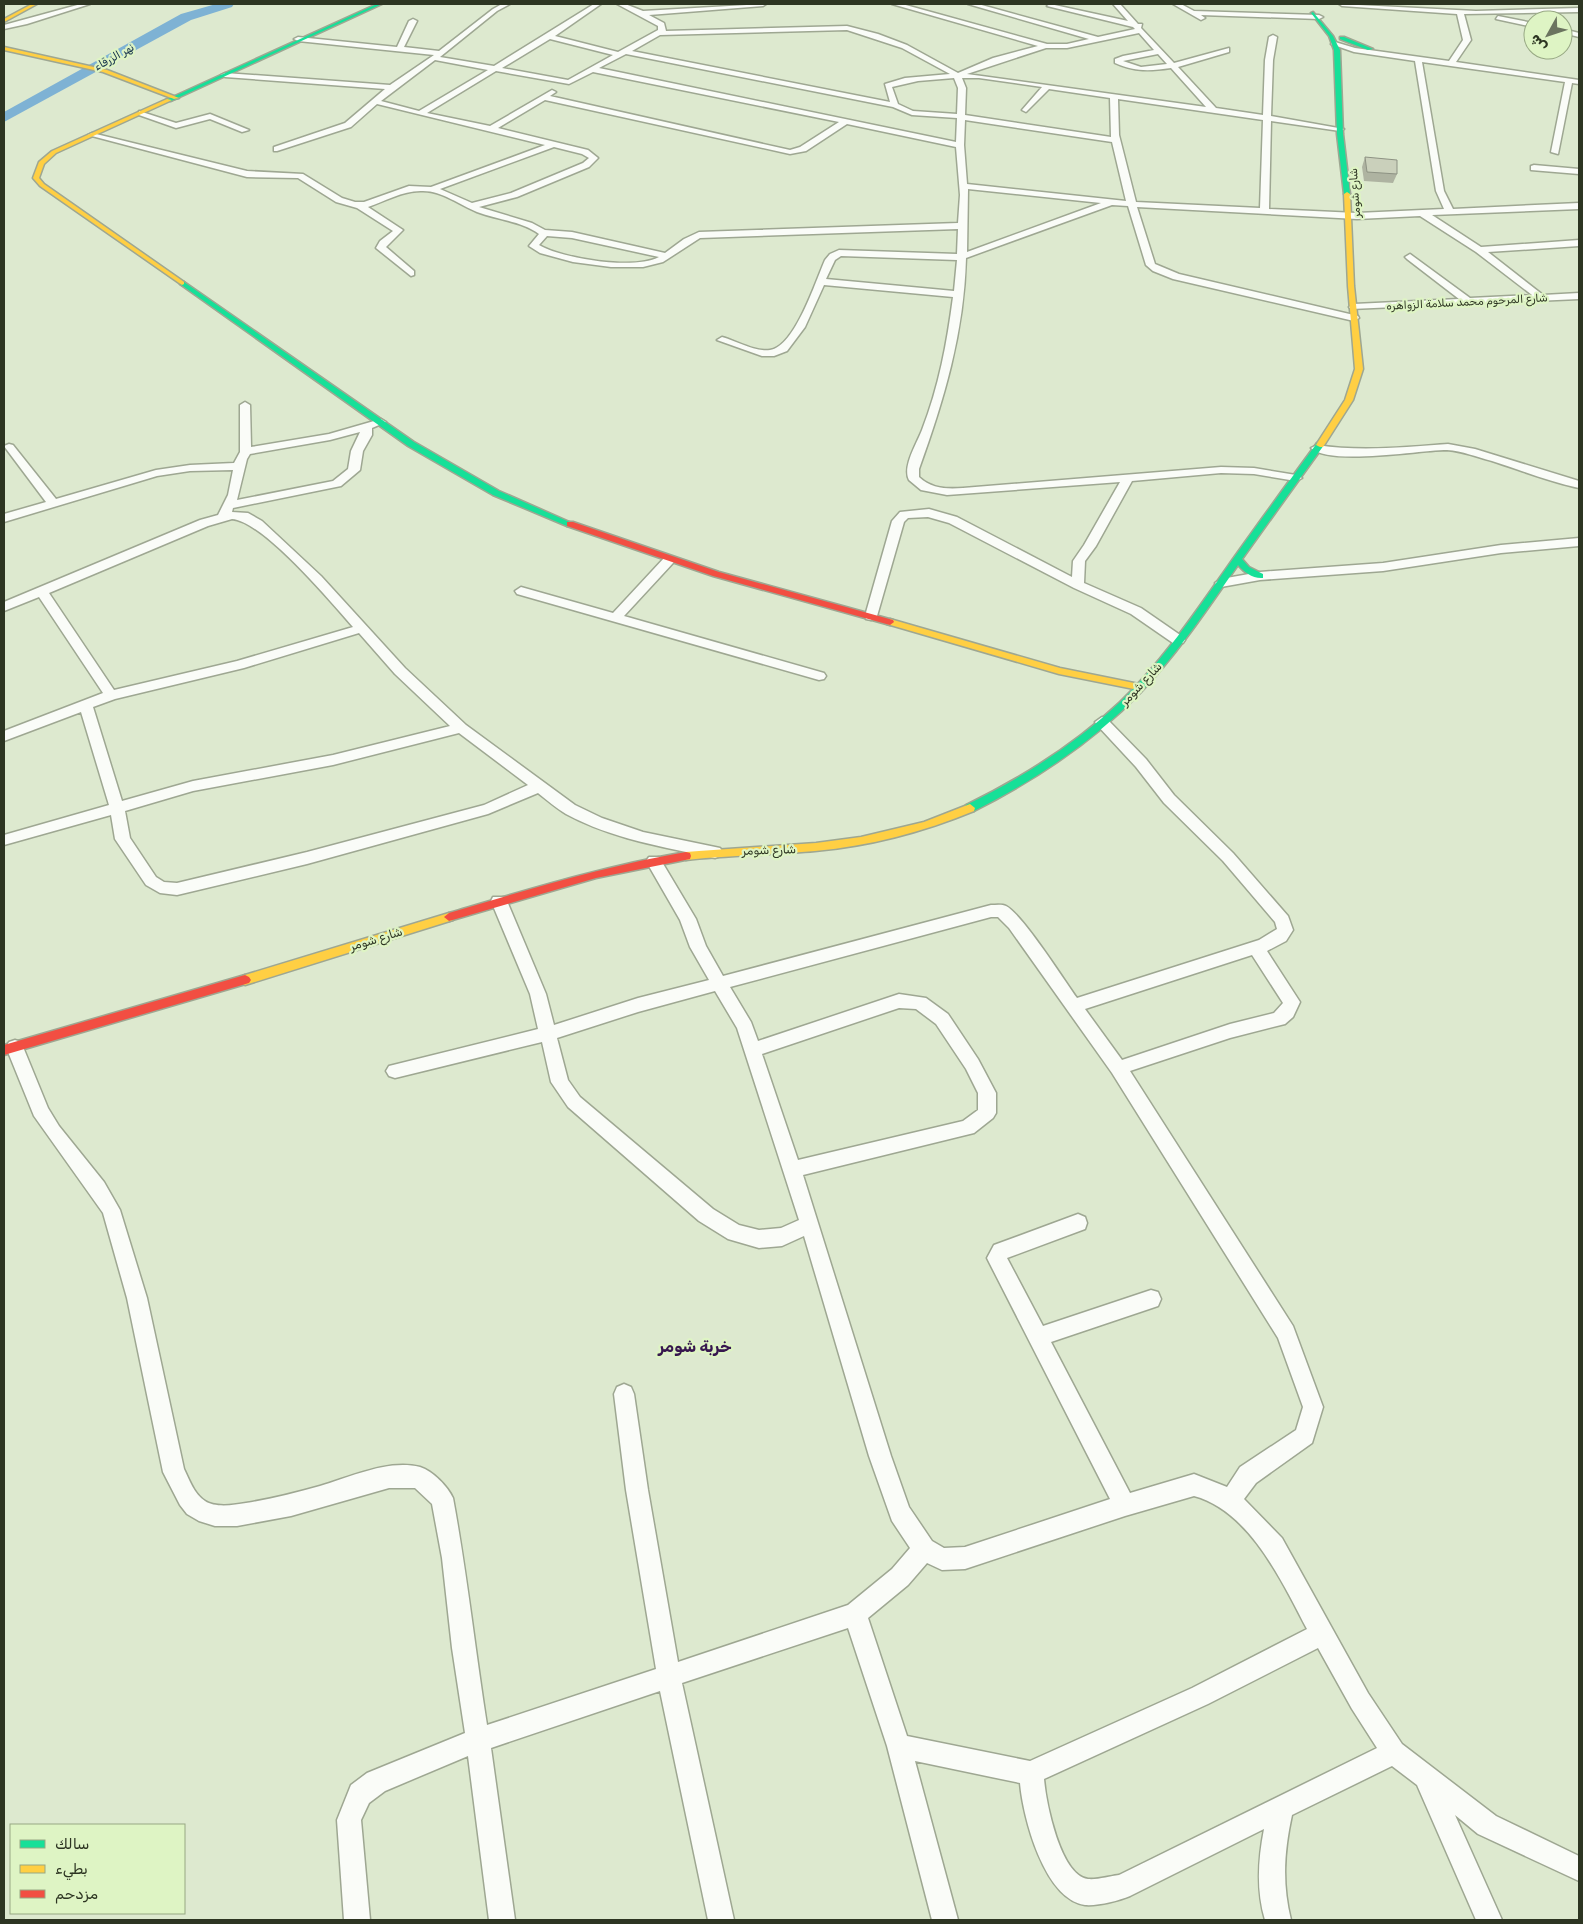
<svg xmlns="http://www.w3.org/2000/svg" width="1583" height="1924" font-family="Rubik,Vazirmatn,sans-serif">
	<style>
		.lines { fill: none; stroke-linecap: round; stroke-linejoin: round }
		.river { fill: #7eb2d4; fill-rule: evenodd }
		.street-casing { stroke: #9ea792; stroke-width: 3 }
		.fast-casing { stroke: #9ea792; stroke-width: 3 }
		.slow-casing { stroke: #9ea792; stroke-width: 3 }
		.jam-casing { stroke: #9ea792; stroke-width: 3 }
		.street { fill: #fafcf8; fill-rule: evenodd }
		.fast { fill: #16e098; fill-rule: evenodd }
		.slow { fill: #ffcf43; fill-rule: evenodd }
		.jam { fill: #f24e42; fill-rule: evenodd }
		.wall { fill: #aeb3a1 }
		.building { fill: #cad0bb; stroke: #8d9283 }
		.labels { text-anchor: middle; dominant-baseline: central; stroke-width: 4.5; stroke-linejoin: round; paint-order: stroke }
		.far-water-label { font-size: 11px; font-style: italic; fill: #13304a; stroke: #def4c4 }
		.far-street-label { font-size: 11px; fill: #2d3522; stroke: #def4c4 }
		.street-label { font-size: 12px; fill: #2d3522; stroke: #def4c4 }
		.near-neighbourhood-label { font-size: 16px; font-weight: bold; fill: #37174f; stroke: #def4c4 }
	</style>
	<rect width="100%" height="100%" fill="#dde9cf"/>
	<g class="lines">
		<path class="river" d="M216,4H234L232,7L191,20L4,122V112L181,14Z"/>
		<g class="street-casing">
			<path id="street" d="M81,4H90L27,24L4,29V25Z
				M502,4H510L497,11L440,57L494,66L594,4H601L555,36L618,52L658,30V26L617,4H625L643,11L766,4L763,6L649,15L664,23L666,31L847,26L878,34L907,45L958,73L993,58L1038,46L892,4H902L1047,44H1067L1089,39L968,4H978L1098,37L1135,29L1133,27L1047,6L1050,4L1128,21L1113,4H1120L1138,24H1142L1141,28L1174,63L1229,48V52L1178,67L1216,108L1263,115L1265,60L1269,37L1273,35L1277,37L1273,60L1271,116L1344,129L1340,131L1271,121L1269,209L1357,213L1444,209L1436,191L1415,61L1354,52L1331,44L1335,42L1355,48L1449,61L1463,40L1457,14L1342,6L1339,4L1476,11L1579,8V12L1464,14L1471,40L1456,62L1579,80V84L1572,83L1558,154L1551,152L1565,82L1422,62L1444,191L1453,209L1579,203V209L1432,215L1481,247L1579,240V246L1488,252L1543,295L1579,293V299L1351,309L1349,307L1354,304L1459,299L1407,259L1405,257L1410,254L1470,298L1532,295L1476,252L1420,216L1357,219L1137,207L1155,264L1179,274L1358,316L1359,318L1354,321L1173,279L1153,271L1146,265L1128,206L1112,205L966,258C964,333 944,400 919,469V477C932,489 947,489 963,488L1221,467L1254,468L1296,475L1302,478L1296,481L1254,474L1221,473L1132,481L1096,546L1085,561L1084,583L1141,608L1183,637L1185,640L1183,643H1173L1131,614L1074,588L949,523L928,517L908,518L904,522L877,616L871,620L866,619L865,616L892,521L900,512L929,509L957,517L1072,577L1073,561L1084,545L1120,482L947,495L921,490L909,480C902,467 917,443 922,430C939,386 947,343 953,297L824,285L805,327L787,351L774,356H762L717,340L722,337C737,341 754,352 770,350C795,347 816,280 825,260L830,254L839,250L957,254L958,229L700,238L663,262L643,267H611L573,262L540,253L529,246L539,234C521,221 498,220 477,212C460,205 442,191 423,191C404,190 385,201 368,207L403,230L386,247L414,271V275L411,276L376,248L380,241L393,231L357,208L336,202L298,178L247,177L88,135L92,133L247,171L303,174L342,198L355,202H364L409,186L431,187L545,145L377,104L351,127L277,151H274V147L345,123L385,89L225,77L221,75L225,73L390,85L434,55L298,41L294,39L298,37L397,47L409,21L413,19L417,21L404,47L439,51L493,9ZM847,30L902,48L950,74L905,78L885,84L890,102L632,51L660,35ZM1139,33L1154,50L1123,56L1115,59V63C1134,72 1151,71 1171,68L1206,107L967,74L1046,48H1067ZM550,39L613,55L568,80L502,68ZM626,54L893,107L912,115L957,118L956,142L599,68ZM1158,54L1167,64L1141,67L1123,61ZM435,60L488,70L419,111L381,101ZM496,71L569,84L593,72L839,122L800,147L790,150L550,96L556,92L552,90L490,126L427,113ZM954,78L958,88L957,114L913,111L898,104L892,87L918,81ZM962,78H979L1042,87L1022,110L1026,112L1049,89L1110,98L1111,137L965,115L966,88ZM1118,99L1263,120L1260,208L1136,202L1119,135ZM545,100L790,154L806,151L847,124L956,147L960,195L958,223L699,232L684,239L665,253L572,232L545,230L532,223L479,207L517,197L589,167L598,158L588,150L498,128ZM965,120L1112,142L1126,201L967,184L964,145ZM554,147L582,154L589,158L583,163L511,193L472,203L440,189ZM968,189L1101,203L967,252ZM547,236L572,238L659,257C634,270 563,259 539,245ZM841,256L957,260L954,291L826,279L835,260Z
				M1173,4H1181L1194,11L1319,15L1323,17L1319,19L1201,15L1205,18L1201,20Z
				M1498,16L1533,23V27L1496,19Z
				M1563,29L1579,33V37L1563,33Z
				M139,111L176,123L210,114L249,130L242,132L210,119L176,128L139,115Z
				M1534,165L1579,169V174L1531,170V166Z
				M245,402L250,405L251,447L329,434L381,419L386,422L372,428V435L363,451L360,470L341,486L233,508L232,512L248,513L262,521L321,576L405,668L466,725L575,805L602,818L643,832L720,848L723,852L720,856L715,858C664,847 612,839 566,814C556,808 547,800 538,793L488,814L307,864L177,895L160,893L146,885L115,839L111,815L4,845V835L109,805L81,712L4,741V731L103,693L39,597L4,611V602L200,520L218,515L228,495L233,470L190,471L157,476L4,522V514L46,502L4,446L9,444L13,445L56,499L156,470L190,465L234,463L240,452V405ZM360,432L351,451L348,469L333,481L237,500L247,459L250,454L330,440ZM232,519C263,521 331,602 353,627L237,661L114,690L49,593L208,526ZM359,633L395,674L450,726L333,755L193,781L122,801L93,707L115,699L244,668ZM459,733L528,785L484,805L307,852L177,883L164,882L156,877L130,838L125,811L193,791L333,765Z
				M1448,444L1475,449L1579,481V488C1550,482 1520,470 1492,461C1477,457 1462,451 1447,450C1421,450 1329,466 1311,448L1317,445C1361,452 1404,447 1448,444Z
				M1579,538V546L1501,553L1383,571L1260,580L1221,587L1215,583L1221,579L1260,572L1383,563L1501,545Z
				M669,556L675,560L673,563L624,616L824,673L826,676L824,679L819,680L517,594L515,591L521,587L613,613L665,557Z
				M1102,717L1107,719L1146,759L1174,795L1233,853L1288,916L1293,930L1286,941L1267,951L1300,1002L1293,1017L1285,1024L1230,1038L1130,1071L1293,1326L1323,1407L1312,1443L1256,1483L1244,1499L1282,1538L1368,1693L1402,1744L1496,1816L1579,1856V1881L1478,1834L1455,1815L1502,1920H1476L1417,1785L1392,1766L1292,1815C1284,1852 1282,1884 1291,1920H1265C1256,1890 1258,1860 1264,1829L1130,1896C1118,1901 1098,1906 1085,1905C1044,1899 1023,1817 1020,1783L915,1761L958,1920H932L887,1746L848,1628L682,1683L734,1920H708L660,1691L491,1748L515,1920H489L468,1756L385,1791L369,1803L361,1820L370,1920H344L337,1820L351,1785L367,1773L465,1733L452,1648L442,1558L432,1504L415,1488H389L291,1516L237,1526H215L199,1521L187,1514L180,1505L163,1472L127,1298L103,1213L34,1116L6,1047L9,1042L15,1040L21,1042L48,1108L59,1126L104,1182L120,1210L147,1298L184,1469C189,1479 194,1494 205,1501C215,1508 234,1505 246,1503C271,1499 295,1493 320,1486C351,1477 388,1459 420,1467C433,1471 448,1487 453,1498C467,1573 475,1649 487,1725L656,1669L626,1490L614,1394L617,1387L624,1384L631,1387L634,1394L648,1490L678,1662L848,1605L892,1569L910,1548L892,1521L869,1456L804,1236L782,1246L759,1248L728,1239L699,1221L568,1107L551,1082L542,1042L395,1078L389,1076L386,1071L389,1066L538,1029L530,994L491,901L493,897H505L507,901L546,994L554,1025L638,998L709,980L690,947L680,920L646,861L649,857H659L696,919L706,946L723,976L991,905C996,905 1002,904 1006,906C1022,914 1064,980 1077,998L1259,940L1277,929L1275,922L1223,861L1164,803L1136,767L1097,725L1095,722ZM991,917H998L1009,928L1112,1073L1278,1338L1303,1407L1296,1430L1240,1467L1227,1487L1194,1474L1130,1493L1051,1342L1158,1306L1161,1299L1158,1292L1151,1290L1043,1326L1007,1258L1085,1229L1087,1223L1085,1217L1078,1214L994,1245L987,1258L990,1264L1110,1499L965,1547L944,1548L932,1541L909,1507L891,1456L803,1175L974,1133L993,1118L996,1113V1093L978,1059L948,1014L926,998L899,994L758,1041L751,1022L730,987ZM1252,955L1283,1003L1274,1013L1230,1024L1122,1060L1085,1009ZM715,991L737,1028L799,1220L781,1228L759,1230L739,1225L713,1209L580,1097L568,1080L557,1038L638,1012ZM899,1008L916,1009L936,1024L966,1069L978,1093V1110L963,1121L798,1160L762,1054ZM1194,1496C1250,1511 1282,1582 1307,1629L1192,1688L1030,1761L907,1736L868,1618L908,1585L927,1563L942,1570L965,1569L1125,1516ZM1318,1648L1352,1709L1377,1748L1119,1875C1110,1876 1097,1880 1088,1879C1060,1875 1046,1802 1044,1779L1208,1704Z"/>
		</g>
		<g class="fast-casing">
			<path id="fast" d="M377,4H382L171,101L166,100Z
				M1313,12L1333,36L1340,50L1343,134L1350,194L1347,196L1344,194L1337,134L1334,50L1329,36L1311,13Z
				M1340,37H1344L1373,49L1368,50L1340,39Z
				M180,282H184L414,442L499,491L574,524L573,526H567L493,495L408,446L180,284Z
				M1317,443L1324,445L1242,559L1249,567L1263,574V578C1253,579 1244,572 1238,565C1208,608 1178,653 1141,692C1093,742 1035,780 974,811H966L965,808L966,805C1022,778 1074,745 1120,702C1162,662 1195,613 1228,566C1257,525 1287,484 1317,443Z"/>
		</g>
		<g class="slow-casing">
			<path id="slow" d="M32,4H37L4,22V19Z
				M4,47L107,70L179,98L174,99L103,72L4,50Z
				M167,99L172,100L56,153L44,164L39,178L44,184L184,282V284L182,285L40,186L33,178L39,162L52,151Z
				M1347,192L1350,194L1354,286L1363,369L1353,400L1323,447H1320L1316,445L1345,400L1355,369L1348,286L1344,194Z
				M890,619L1060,668L1139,684L1144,687L1139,690L1059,674L887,624L886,622Z
				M970,804L975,808L974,811C923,832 870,846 815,851C772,855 729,855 686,860L681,856L686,852L699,851L816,843L861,837L924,822Z
				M449,913L454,917L453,920L245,985L241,983L239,980L241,977L245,975Z"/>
		</g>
		<g class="jam-casing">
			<path id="jam" d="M567,522H573L719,572L893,620L894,622L890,625L713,576L567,526Z
				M686,852L690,853L691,856L690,859L596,878L449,921L444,917L449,913C527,890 605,866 686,852Z
				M245,975L249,977L251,980L249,983L4,1055V1045Z"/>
		</g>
		<use href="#street" class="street"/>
		<use href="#fast" class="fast"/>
		<use href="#slow" class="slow"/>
		<use href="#jam" class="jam"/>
	</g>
	<path class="wall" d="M1365,157L1397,174L1393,183L1364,181L1362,167Z"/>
	<path class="building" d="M1365,157L1397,160V174L1367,172Z"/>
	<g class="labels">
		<g class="far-water-label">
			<text transform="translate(114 57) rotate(-29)">نهر الزرقاء</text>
		</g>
		<g class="far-street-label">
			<text transform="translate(1355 193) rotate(-94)">شارع شومر</text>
			<text transform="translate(1467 302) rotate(-3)">شارع المرحوم محمد سلامة الزواهره</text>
		</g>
		<g class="street-label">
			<text transform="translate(1141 684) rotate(-47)">شارع شومر</text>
			<text transform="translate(769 850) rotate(-2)">شارع شومر</text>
			<text transform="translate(376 939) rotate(-17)">شارع شومر</text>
		</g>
		<g class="near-neighbourhood-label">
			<text x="695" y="1346">خربة شومر</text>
		</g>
	</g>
	<rect width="1583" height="1924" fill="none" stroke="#2d3522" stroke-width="10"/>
	<rect x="10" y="1824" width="175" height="90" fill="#def4c4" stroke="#97a883"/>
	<rect x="20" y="1840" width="25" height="8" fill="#16e098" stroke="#97a883"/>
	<text x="55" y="1849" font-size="15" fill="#2d3522">سالك</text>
	<rect x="20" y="1865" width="25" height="8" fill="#ffcf43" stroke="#97a883"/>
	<text x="55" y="1874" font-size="15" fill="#2d3522">بطيء</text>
	<rect x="20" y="1890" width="25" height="8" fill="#f24e42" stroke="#97a883"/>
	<text x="55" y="1899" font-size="15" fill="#2d3522">مزدحم</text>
	<g transform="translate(1548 35) rotate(230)"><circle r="24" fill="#def4c4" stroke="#97a883"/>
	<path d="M0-4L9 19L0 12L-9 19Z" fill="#6b745f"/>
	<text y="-8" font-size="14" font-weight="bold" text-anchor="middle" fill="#2d3522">ش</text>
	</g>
</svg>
